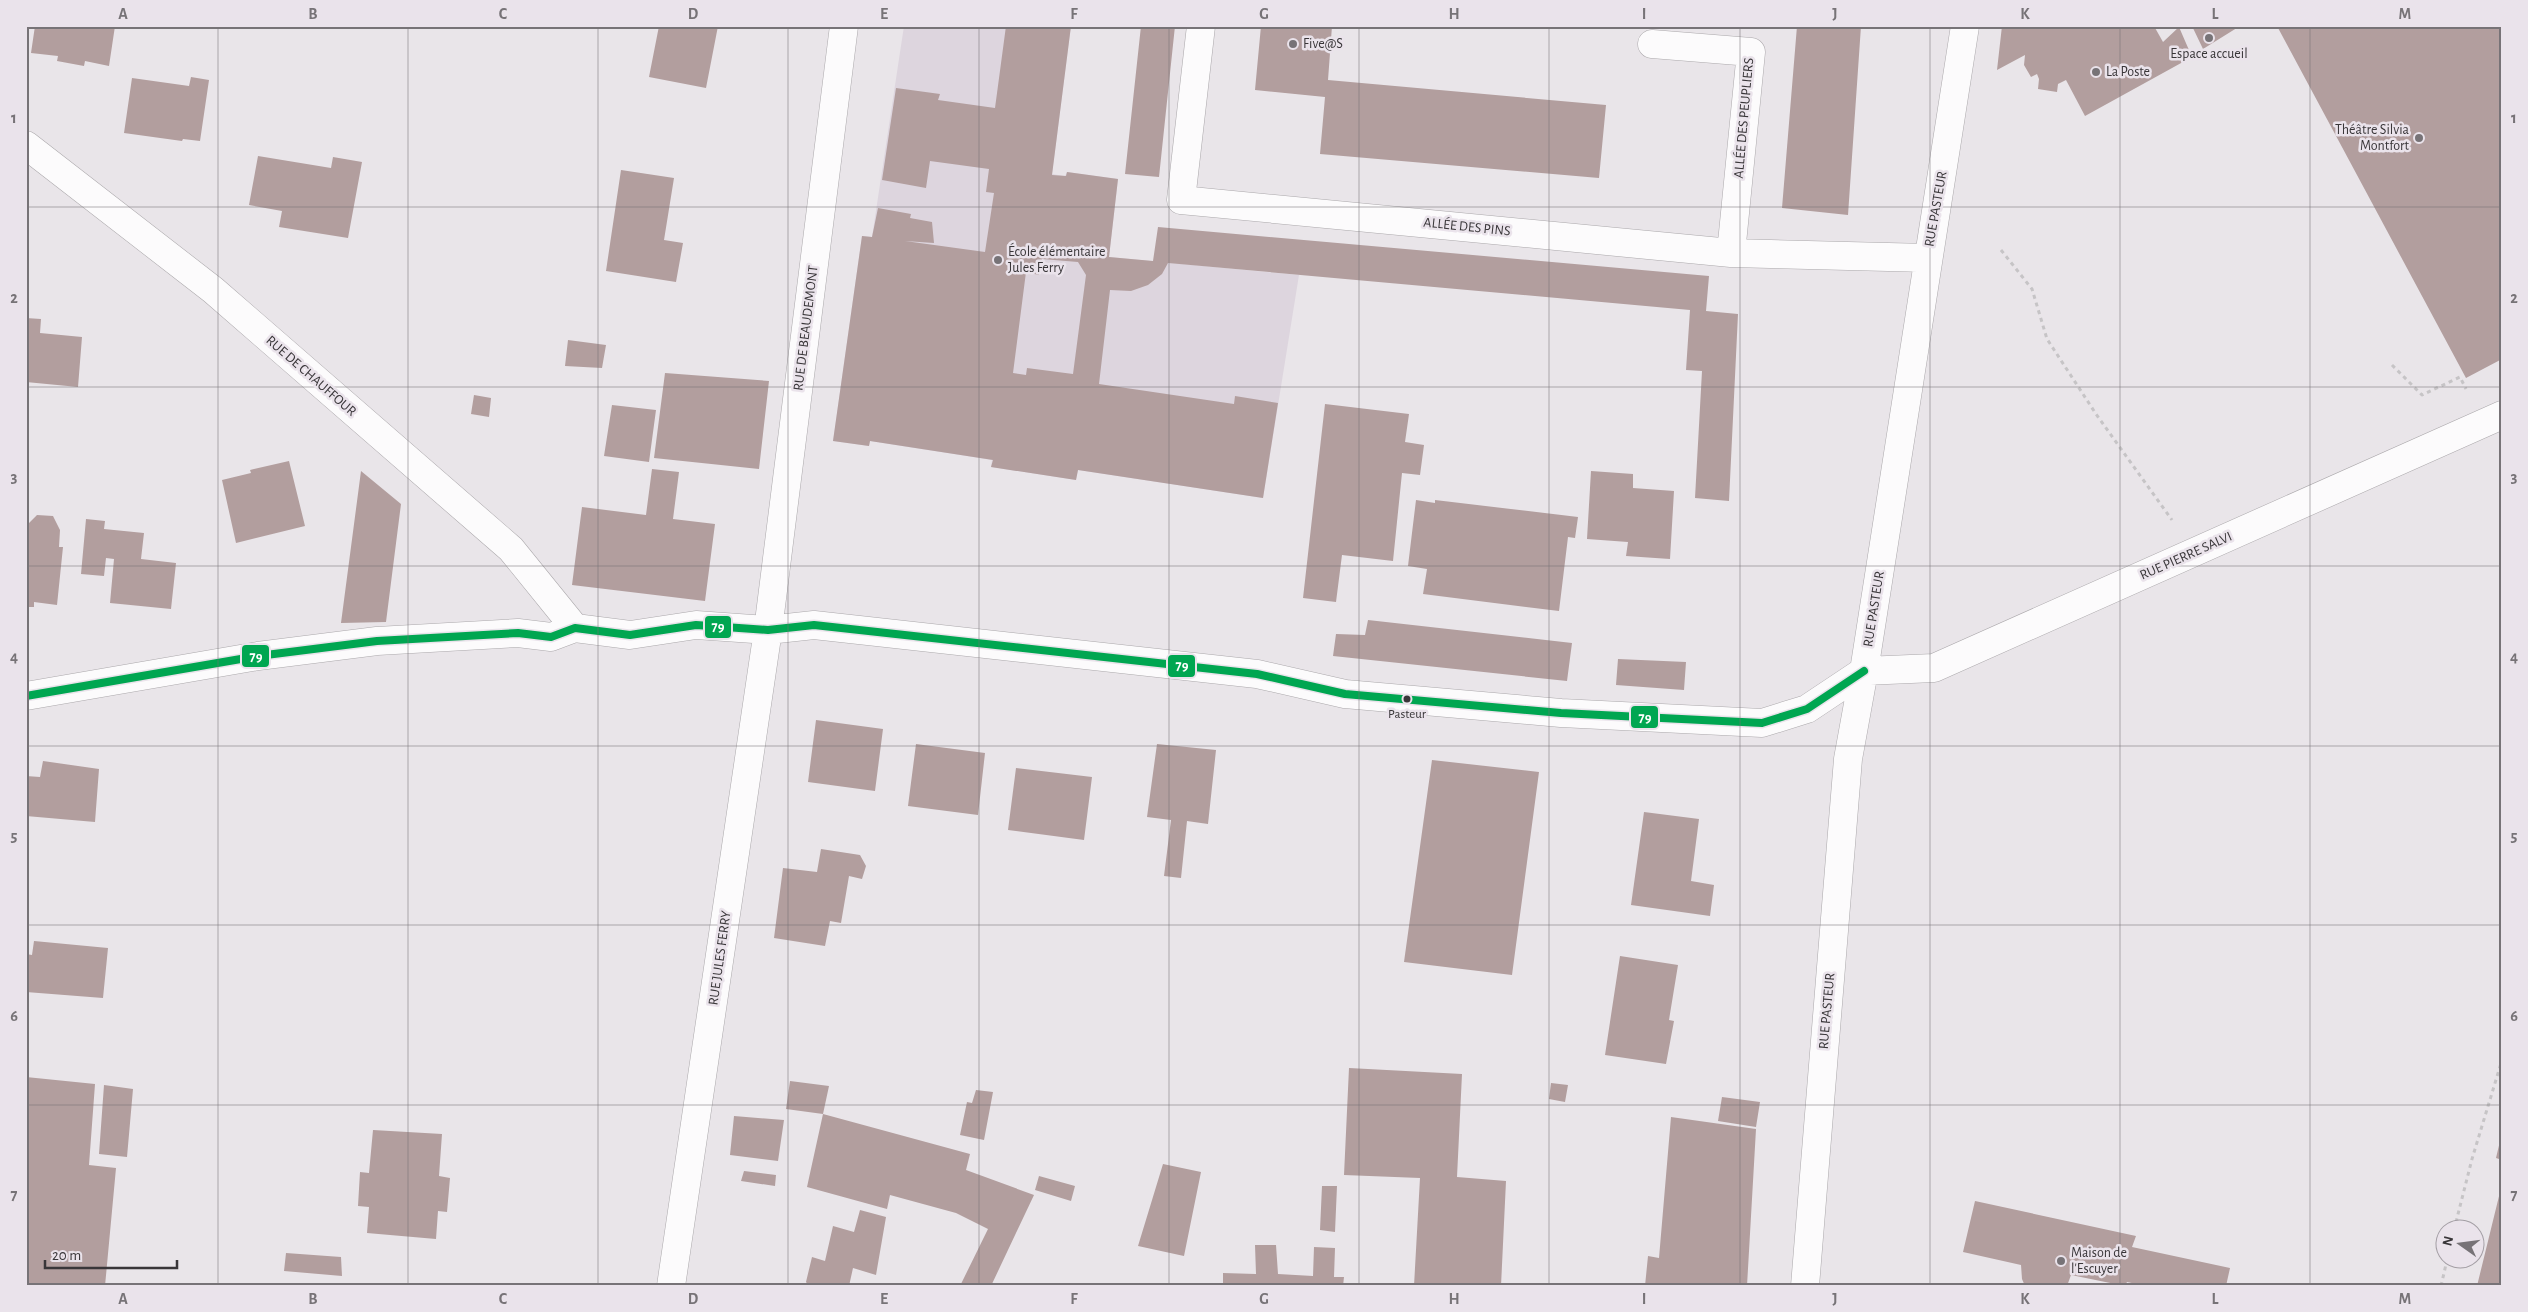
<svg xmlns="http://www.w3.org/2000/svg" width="2528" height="1312" font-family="'Alegreya Sans',sans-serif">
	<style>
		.built { fill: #ddd5de }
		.building { fill: #b29e9e; fill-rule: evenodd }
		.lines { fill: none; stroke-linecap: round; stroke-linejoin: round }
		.minor-casing { stroke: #aba8ab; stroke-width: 29 }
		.path { stroke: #c6c4c6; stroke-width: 3; stroke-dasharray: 4 4; stroke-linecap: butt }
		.minor { stroke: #fcfbfc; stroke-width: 28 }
		.bus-1-casing { stroke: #eae3eb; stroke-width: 11 }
		.bus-1 { stroke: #00a651; stroke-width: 8 }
		.grid { fill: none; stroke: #777377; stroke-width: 1; stroke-opacity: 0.55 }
		.poi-dot { fill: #777377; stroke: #eae3eb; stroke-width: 2 }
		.bus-dot { fill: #393639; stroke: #eae3eb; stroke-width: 2 }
		.labels { text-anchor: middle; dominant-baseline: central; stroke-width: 5; stroke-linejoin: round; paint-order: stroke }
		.bus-label { font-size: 13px; fill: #393639; stroke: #eae3eb }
		.poi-label { font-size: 14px; fill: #393639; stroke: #eae3eb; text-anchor: start }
		.street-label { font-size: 14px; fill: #393639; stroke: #eae3eb }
		.line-badge { stroke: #eae3eb; stroke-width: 2 }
		.badge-label { font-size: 14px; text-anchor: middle; font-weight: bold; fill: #fff }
		.neatline { fill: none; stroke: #777377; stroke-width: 2 }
		.grid-label { font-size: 16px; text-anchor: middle; font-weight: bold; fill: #777377 }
	</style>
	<rect width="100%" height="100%" fill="#e9e5e9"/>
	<path class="built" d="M904,26H1071L1052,174L1065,176L1067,172L1118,179L1109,257L1299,275L1263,498L1078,470L1076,480L991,467L992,460L870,441L869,446L833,441L862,236L872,237Z"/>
	<path class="building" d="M35,26H115L109,66L85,61L84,66L57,61L58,56L31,53Z
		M659,26H718L706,88L649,77Z
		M1006,26H1071L1052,175L1066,176L1067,172L1118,179L1109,257L1153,261L1158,227L1709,276L1706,311L1738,314L1729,501L1695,498L1702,371L1686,370L1690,310L1168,263L1162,274L1148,285L1131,291L1110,290L1099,384L1234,404L1235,396L1278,403L1263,498L1078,470L1076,480L991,467L993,460L870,441L869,446L833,441L862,236L872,237L878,208L911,214L910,218L932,222L934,243L905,241L985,252L994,193L986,192L989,169L930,161L926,188L882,180L896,88L940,94L938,100L995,108ZM1042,259L1078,262L1086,275L1073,374L1027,368L1026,375L1013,373L1026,272L1039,275Z
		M1141,26H1175L1159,177L1125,174Z
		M1261,26H1332L1328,80L1606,105L1599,178L1320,154L1325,97L1255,90Z
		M1797,26H1861L1848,215L1782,208Z
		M2002,26H2154L2163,42L2179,27L2192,57L2085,116L2066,80L2058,84L2057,92L2038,89L2039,79L2037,74L2031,77L2024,65L2025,55L1997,70Z
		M2192,26H2240L2203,49Z
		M2277,26H2502V359L2466,378Z
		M191,77L209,80L200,141L183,139L182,141L124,133L132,78L189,86Z
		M258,156L331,168L333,157L362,162L348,238L279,227L282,211L249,205Z
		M621,170L674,178L664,240L683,243L676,282L606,271Z
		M26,318L41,319L40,333L82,337L78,387L26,382Z
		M568,340L606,345L602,368L565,366Z
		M665,373L769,381L759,469L654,458Z
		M474,395L491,398L489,417L471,414Z
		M1325,404L1409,414L1405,442L1424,445L1420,475L1402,473L1393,561L1342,555L1336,602L1303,598Z
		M612,405L656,410L649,462L604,456Z
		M289,461L305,526L236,543L222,480L251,473L250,470Z
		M652,469L679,472L673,519L715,524L705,601L572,585L582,507L646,515Z
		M361,471L401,504L386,622L341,623Z
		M1591,471L1633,474V488L1674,491L1670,559L1626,556L1628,542L1587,539Z
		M1416,500L1435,503V500L1578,517L1575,538L1568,537L1559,611L1423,594L1427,569L1408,566Z
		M37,515L53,516L60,530L59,547H63L57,605L34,602V607H26V526Z
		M86,519L105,521L104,529L144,533L141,559L176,563L171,609L110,603L114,559L106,558L104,576L81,574Z
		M1368,620L1572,643L1567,681L1333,656L1336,634L1365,635Z
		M1618,659L1686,662L1684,690L1616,685Z
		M816,720L883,729L875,791L808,782Z
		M916,744L985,753L978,815L908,806Z
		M1157,744L1216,750L1208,824L1187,821L1181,878L1164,876L1171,820L1147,817Z
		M1432,760L1539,772L1512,975L1404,962Z
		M43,761L99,769L95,822L26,816V776L40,777Z
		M1016,768L1092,777L1084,840L1008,830Z
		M1644,812L1699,819L1691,881L1714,885L1710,916L1631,905Z
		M821,849L860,855L866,866L862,879L849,876L841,923L830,921L825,946L774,938L783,868L817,872Z
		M34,941L108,948L103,998L26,992V954L32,955Z
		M1620,956L1678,965L1669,1020L1674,1021L1666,1064L1605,1055Z
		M1349,1068L1462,1074L1457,1177L1506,1181L1501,1286H1414L1420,1178L1344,1175Z
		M26,1077L95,1084L89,1165L116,1168L105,1286H26Z
		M790,1081L829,1086L823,1114L786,1109Z
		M1551,1083L1568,1085L1565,1102L1549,1099Z
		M104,1085L133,1089L127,1157L99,1154Z
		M976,1090L993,1092L984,1140L960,1135L967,1102L972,1103Z
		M1722,1097L1760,1102L1756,1127L1718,1121Z
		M823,1114L970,1154L966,1170L1034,1195L991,1286H960L988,1229L956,1213L890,1195L887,1209L807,1187Z
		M734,1116L784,1120L778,1161L730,1155Z
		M1671,1117L1756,1129L1747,1286H1645L1648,1256L1659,1258Z
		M373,1130L442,1134L439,1176L450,1178L447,1212L438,1211L436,1239L367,1233L369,1207L358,1206L360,1172L369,1173Z
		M2501,1137H2502V1160L2496,1158Z
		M1163,1164L1201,1172L1184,1256L1138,1246Z
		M744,1171L776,1175L775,1186L741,1181Z
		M1039,1176L1075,1186L1071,1201L1035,1190Z
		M1322,1186H1337L1335,1232L1320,1230Z
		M2501,1188L2502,1286H2477Z
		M1975,1201L2136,1236L2132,1247L2230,1268L2226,1286H2146L2127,1282L2125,1286L2071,1275L2067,1286H2025L2022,1279L2021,1265L1963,1252Z
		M860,1210L886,1217L876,1275L853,1268L849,1286H809L806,1282L812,1257L825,1261L833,1226L854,1232Z
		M1255,1245H1276L1278,1274L1313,1276L1314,1247L1335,1248L1334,1277H1344L1343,1286H1223V1273L1256,1274Z
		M286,1253L341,1257L342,1276L284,1271Z"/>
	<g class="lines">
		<g class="minor-casing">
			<path id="minor" d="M1201,26L1181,200L1731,253L1928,258
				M1652,44L1751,52L1731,253
				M26,145L213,290L511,549L575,628
				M1864,671L1934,668L2502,415
				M26,696L258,656L377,641L518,633L551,637L575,628L630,635L696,625L768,630L814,625L1257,674L1345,694L1561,713L1762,723L1807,709L1864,671
				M671,1286L768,630L844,26
				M1805,1286L1848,759L1864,671L1965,26"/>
		</g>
		<path class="path" d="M2001,250L2032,289L2047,339L2096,414L2172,520
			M2392,365L2422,395L2460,377L2466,389
			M2454,1230L2472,1159L2502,1060
			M2441,1286L2447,1260"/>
		<use href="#minor" class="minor"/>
		<g class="bus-1-casing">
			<path id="bus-1" d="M26,696L258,656L377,641L518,633L551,637L575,628L630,635L696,625L768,630L814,625L1257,674L1345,694L1561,713L1762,723L1807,709L1864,671"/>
		</g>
		<use href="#bus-1" class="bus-1"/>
	</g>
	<path class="grid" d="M218,26V1286M408,26V1286M598,26V1286M788,26V1286M979,26V1286M1169,26V1286M1359,26V1286M1549,26V1286M1740,26V1286M1930,26V1286M2120,26V1286M2310,26V1286M26,207H2502M26,387H2502M26,566H2502M26,746H2502M26,925H2502M26,1105H2502"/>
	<g class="poi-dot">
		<circle cx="2209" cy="38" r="5"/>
		<circle cx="1293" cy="44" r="5"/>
		<circle cx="2096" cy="72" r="5"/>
		<circle cx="2419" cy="138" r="5"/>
		<circle cx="998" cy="260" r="5"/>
		<circle cx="2061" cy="1261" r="5"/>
	</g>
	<circle class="bus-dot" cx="1407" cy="699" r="4.5"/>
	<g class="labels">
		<g class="bus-label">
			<text x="1407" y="714">Pasteur</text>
		</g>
		<g class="poi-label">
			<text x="1303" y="44">Five@S</text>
			<text x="2209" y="54" text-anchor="middle">Espace accueil</text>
			<text x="2106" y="72">La Poste</text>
			<text x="2409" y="130" text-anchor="end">Théâtre Silvia<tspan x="2409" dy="16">Montfort</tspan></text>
			<text x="1008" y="252">École élémentaire<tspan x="1008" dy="16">Jules Ferry</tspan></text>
			<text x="2071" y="1253">Maison de<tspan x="2071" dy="16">l'Escuyer</tspan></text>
		</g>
		<g class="street-label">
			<text transform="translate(1744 118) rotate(-85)">ALLÉE DES PEUPLIERS</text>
			<text transform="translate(1936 209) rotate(-80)">RUE PASTEUR</text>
			<text transform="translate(1467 227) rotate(6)">ALLÉE DES PINS</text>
			<text transform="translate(806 328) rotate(-83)">RUE DE BEAUDEMONT</text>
			<text transform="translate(311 376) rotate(41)">RUE DE CHAUFFOUR</text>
			<text transform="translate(2186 556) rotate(-24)">RUE PIERRE SALVI</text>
			<text transform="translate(1874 609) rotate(-81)">RUE PASTEUR</text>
			<text transform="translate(720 958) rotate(-82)">RUE JULES FERRY</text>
			<text transform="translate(1827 1011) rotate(-85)">RUE PASTEUR</text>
		</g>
	</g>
	<g class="line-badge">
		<rect x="704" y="615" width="28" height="24" rx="5" fill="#00a651"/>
		<rect x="241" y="644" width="29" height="24" rx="5" fill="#00a651"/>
		<rect x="1167" y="654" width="29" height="24" rx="5" fill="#00a651"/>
		<rect x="1630" y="705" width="29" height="24" rx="5" fill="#00a651"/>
	</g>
	<g class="badge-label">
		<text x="718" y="631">79</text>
		<text x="256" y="661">79</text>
		<text x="1182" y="670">79</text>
		<text x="1645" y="722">79</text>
	</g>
	<rect width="2528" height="1312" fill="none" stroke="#eae3eb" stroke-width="55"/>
	<g transform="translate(2460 1244) rotate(284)"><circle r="24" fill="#eae3eb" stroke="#a39ea4"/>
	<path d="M0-4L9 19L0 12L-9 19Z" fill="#777377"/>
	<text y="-8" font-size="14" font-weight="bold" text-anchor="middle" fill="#393639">N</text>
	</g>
	<path d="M45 1260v8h132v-8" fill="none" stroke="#393639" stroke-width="2.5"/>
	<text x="52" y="1260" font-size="15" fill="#393639" stroke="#eae3eb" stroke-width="4" paint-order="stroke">20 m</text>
	<rect x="28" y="28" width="2472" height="1256" class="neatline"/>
	<g class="grid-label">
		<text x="123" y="19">A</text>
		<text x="313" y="19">B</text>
		<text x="503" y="19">C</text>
		<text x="693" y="19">D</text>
		<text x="884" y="19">E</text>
		<text x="1074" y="19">F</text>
		<text x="1264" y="19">G</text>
		<text x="1454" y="19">H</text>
		<text x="1644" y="19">I</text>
		<text x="1835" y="19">J</text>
		<text x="2025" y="19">K</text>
		<text x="2215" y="19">L</text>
		<text x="2405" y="19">M</text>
		<text x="14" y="123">1</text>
		<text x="2514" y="123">1</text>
		<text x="14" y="303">2</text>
		<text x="2514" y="303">2</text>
		<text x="14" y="482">3</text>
		<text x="2514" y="482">3</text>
		<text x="14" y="662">4</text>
		<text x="2514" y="662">4</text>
		<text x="14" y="841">5</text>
		<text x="2514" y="841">5</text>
		<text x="14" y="1021">6</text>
		<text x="2514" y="1021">6</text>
		<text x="14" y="1200">7</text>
		<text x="2514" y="1200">7</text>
		<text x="123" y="1304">A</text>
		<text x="313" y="1304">B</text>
		<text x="503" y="1304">C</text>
		<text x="693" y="1304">D</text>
		<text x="884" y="1304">E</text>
		<text x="1074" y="1304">F</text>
		<text x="1264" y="1304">G</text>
		<text x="1454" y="1304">H</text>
		<text x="1644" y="1304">I</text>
		<text x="1835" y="1304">J</text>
		<text x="2025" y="1304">K</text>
		<text x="2215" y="1304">L</text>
		<text x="2405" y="1304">M</text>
	</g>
</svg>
